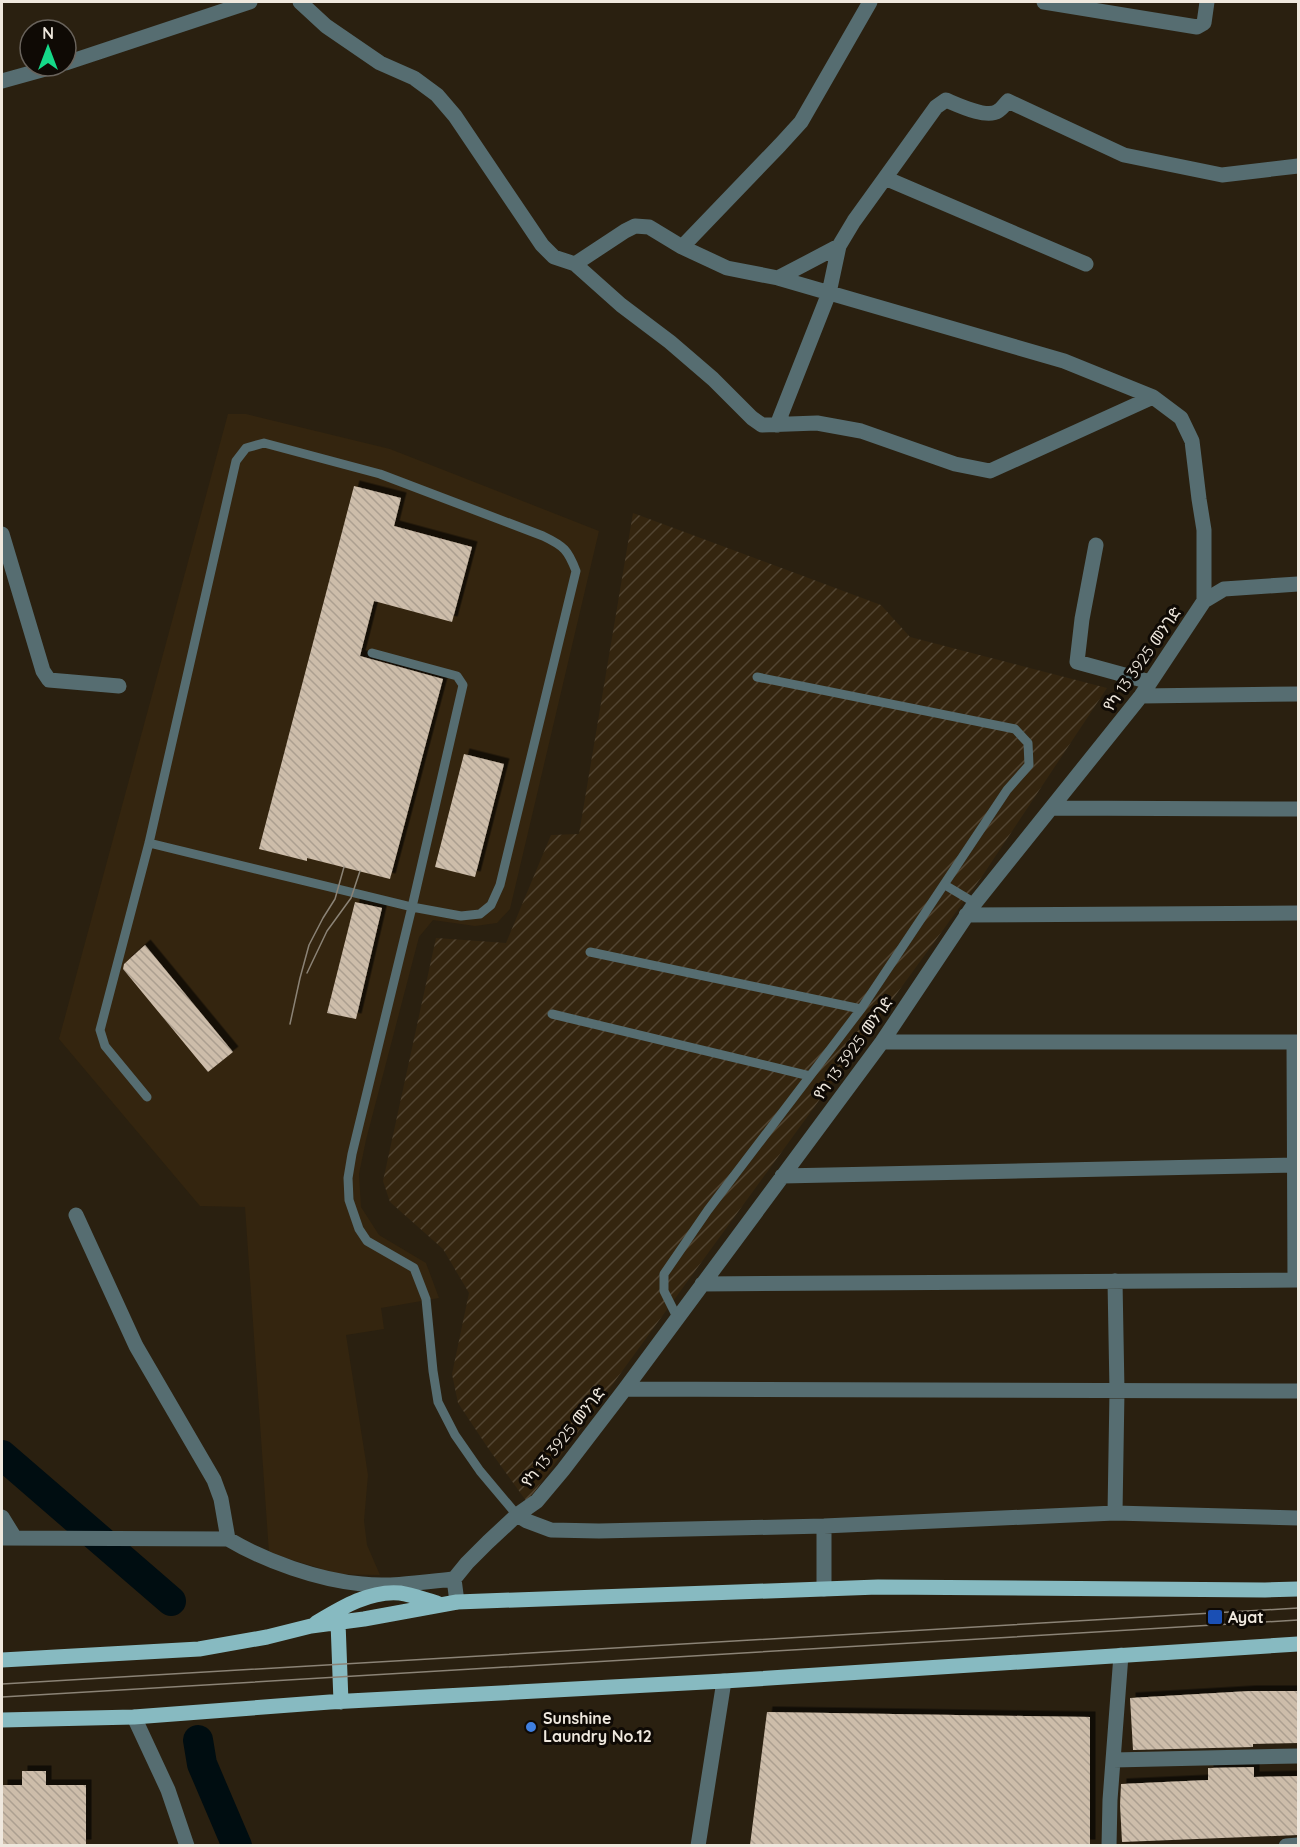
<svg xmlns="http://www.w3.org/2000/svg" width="1300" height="1847" font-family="Quicksand,'Noto Sans Ethiopic',sans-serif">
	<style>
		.built { fill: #34250f }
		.industrial { fill: url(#industrial-furrows) }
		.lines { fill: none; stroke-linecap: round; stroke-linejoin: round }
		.river { stroke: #000d11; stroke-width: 30 }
		.building { fill: url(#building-back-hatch); filter: url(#shadow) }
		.service { stroke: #566d71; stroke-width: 9 }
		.minor { stroke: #566d71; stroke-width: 15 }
		.primary { stroke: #87bac1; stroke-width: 15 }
		.tram { stroke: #8b8376; stroke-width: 1.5 }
		.transit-dot { fill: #1a4fb4; stroke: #0f0a05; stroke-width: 2 }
		.shop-dot { fill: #3f7fe0; stroke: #0f0a05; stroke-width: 2 }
		.labels { text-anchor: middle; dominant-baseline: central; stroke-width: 6; stroke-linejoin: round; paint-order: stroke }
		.street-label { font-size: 16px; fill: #efe8de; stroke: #0f0a05 }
		.poi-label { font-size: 16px; font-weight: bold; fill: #efe8de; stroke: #0f0a05; text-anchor: start }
	</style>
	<defs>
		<pattern id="industrial-furrows" width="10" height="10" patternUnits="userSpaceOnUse" patternTransform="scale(1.5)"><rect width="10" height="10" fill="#34250f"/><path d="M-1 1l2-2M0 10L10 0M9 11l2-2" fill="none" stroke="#524532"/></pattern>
		<pattern id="building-back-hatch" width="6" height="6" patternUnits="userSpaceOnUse" patternTransform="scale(1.5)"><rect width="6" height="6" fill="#cdbdaa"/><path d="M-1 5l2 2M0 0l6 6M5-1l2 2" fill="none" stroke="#ac9f90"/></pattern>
		<filter id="shadow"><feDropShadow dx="5.5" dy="-5.5" stdDeviation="0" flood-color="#0009"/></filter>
	</defs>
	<rect width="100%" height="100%" fill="#2a2010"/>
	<path class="built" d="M228,414H246L390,449L599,531L510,909L497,923L475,926L433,920L419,937L366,1140L359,1174L361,1207L379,1235L426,1263L439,1298L381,1308L384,1329L346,1335L368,1475L364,1521L367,1545L380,1575L326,1574L319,1568L269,1553L245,1207L200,1206L59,1039Z"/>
	<path class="industrial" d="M633,513L881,605L910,637L1107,688L983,875L527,1502L488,1448L458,1403L452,1374L469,1293L443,1249L390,1202L383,1181L436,938L506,943L551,835L579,834Z"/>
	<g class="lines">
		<path class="river" d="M2,1455L171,1601
			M198,1740L202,1764L237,1846"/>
	</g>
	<path class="building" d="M354,486L401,498L394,526L472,547L452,622L374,601L360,656L443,679L390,879L307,858V861L259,849Z
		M464,754L504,764L475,877L435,867Z
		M355,902L382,908L356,1019L327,1013Z
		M145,945L233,1052L208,1072L123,969L124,964Z
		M1250,1691H1299V1743L1253,1744V1747L1133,1750L1130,1698Z
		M767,1712L1090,1717V1845H750Z
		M1254,1767V1777L1299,1776V1835L1122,1842L1120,1805L1121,1784L1208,1780V1768Z
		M22,1771H46V1785H86V1845H2V1785H22Z"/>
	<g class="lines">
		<path class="service" d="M372,653L457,676L463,685L412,907L352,1154L348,1178L349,1200L359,1229L367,1241L414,1268L426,1299L433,1371L438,1402L455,1435L480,1471L517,1515
			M945,885L975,903
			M590,952L861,1009
			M552,1014L810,1076
			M147,1097L105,1046L100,1030L149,843L236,461L246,448L264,443L380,474L543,536C564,546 568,550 576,571L500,885L491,905L480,914L461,916L412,907L149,843
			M677,1317L664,1291V1274L708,1210L861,1009L1007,790L1029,765L1028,743L1015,729L757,677"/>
		<path class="minor" d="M300,2L326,26L380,63L414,78L437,95L455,116L542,245L554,257L575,264L625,231L635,226L649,227L682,247
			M1044,2L1197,27L1204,23L1207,2
			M66,63L250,2
			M2,81L56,66
			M885,178L936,107L946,100C958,105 987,119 998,111C1002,109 1005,104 1008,101L1124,155L1222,175L1298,166
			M575,264L621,305L670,342L713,379L752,418L762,425L817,423L861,431L955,464L990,471L1153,397
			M1086,264L885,178L854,221L839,246L778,278L1064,361L1153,397L1181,418L1192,441L1199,499L1204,530V601
			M778,278L727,268L682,247L780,145L801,122L870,2
			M777,425L829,293L839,246
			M2,534L43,671L49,680L119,686
			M1096,545L1082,619L1077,662L1150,682
			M1141,696L1298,694
			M1052,808L1298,809
			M966,915L1298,913
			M882,1042H1298
			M1294,1042L1295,1280
			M782,1176L1298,1165
			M76,1215L136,1346L214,1480L221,1499L228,1539
			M1115,1281L1117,1391L1115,1513
			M702,1284L1298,1280
			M625,1389L1298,1391
			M517,1515L527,1521L551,1530L599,1531L824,1526L1115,1513L1298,1518
			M2,1517L15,1538
			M824,1526V1589
			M2,1538L228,1539C265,1561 318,1580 362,1584C392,1587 424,1582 454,1579L457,1602
			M454,1579L467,1563L488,1542L517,1515L537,1501L563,1470L625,1389L882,1042L975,903L1141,696L1204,601L1224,589L1298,584
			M134,1717L168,1790L187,1846
			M1113,1760L1298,1756
			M698,1846L724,1681
			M1109,1846L1110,1800L1121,1655
			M1286,1846L1298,1845"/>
		<path class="primary" d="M338,1622L341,1702
			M316,1623C341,1608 370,1590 400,1593C413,1595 425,1600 437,1603
			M2,1660L199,1649L267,1637L311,1626L364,1619L457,1602L878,1587L1265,1590L1298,1589
			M2,1720L134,1717L330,1702L724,1681L1298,1644"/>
		<path class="tram" d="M307,973L327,931L351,898L360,871
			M290,1024L300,978L309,945L323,918L335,899L344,867
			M2,1684L1298,1608
			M2,1697L1298,1620"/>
	</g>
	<rect class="transit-dot" x="1207" y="1609" width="16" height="16" rx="3"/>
	<circle class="shop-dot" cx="531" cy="1727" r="6"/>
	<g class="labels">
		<g class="street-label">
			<text transform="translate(1142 659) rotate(-55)">የካ 13 3925 መንገድ</text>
			<text transform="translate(853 1048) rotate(-54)">የካ 13 3925 መንገድ</text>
			<text transform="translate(563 1437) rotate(-51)">የካ 13 3925 መንገድ</text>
		</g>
		<g class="poi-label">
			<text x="1228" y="1617">Ayat</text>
			<text x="543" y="1718">Sunshine<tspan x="543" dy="18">Laundry No.12</tspan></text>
		</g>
	</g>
	<rect width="1300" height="1847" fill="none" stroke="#efe8de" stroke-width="6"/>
	<g transform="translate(48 48)"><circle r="28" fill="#0f0a05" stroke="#69635c" stroke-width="1.5"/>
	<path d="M0-4.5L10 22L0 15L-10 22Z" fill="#15d989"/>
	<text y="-9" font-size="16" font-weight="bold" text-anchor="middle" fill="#efe8de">N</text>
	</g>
</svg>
